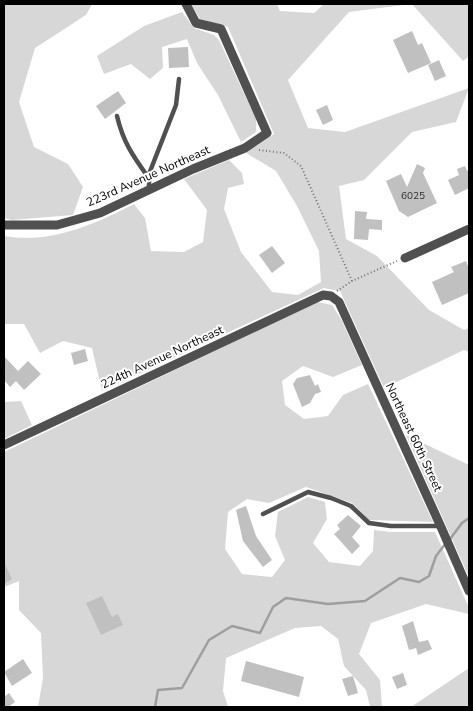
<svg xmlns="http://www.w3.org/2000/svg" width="473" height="711" font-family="'Nunito Sans',sans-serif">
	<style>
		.green { fill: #d7d7d7 }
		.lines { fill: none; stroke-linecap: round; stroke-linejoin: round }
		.stream { stroke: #9e9e9e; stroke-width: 2.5 }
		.building { fill: #c0c0c0 }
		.path { stroke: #727272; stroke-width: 2; stroke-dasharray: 1 2.5; stroke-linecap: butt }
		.lane { stroke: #505050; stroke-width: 4.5 }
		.street { stroke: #505050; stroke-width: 9 }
		.labels { text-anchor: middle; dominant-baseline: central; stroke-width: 4; stroke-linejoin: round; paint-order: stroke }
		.number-label { font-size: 10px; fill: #303030 }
		.street-label { font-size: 12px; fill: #000; stroke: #fff }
	</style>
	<rect width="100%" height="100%" fill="#fff"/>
	<path class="green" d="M4,4H92L86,15L35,48L19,102L34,147L68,164L83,187L73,215L12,220L4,218Z
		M191,4H277L280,11L314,13L324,4H411L349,12L288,80L308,128L345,132L469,88L456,122L412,132L364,180L339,186L346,239L377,256L429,310L464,330L469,328V352L464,350L384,388L340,291L324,288L102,391L92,348L63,341L40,353L24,324H4V236C51,244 93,225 134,204L145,218L151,251L184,252L203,242L207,210L184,179L229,160L242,173L244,184L228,188L224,209L241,252L272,292L298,295L321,282L319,251L297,206L276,171L246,153L274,134L228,27L200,19Z
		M412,4H469V56L463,61Z
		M182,12L194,28L214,35L219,40L256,119V132L241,142L218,95L197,63L187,39L162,47L163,68L150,79L131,64L104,74L97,56L144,26Z
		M317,302L332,305L341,319L362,365L333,377L303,366L282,381L285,405L304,419L328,416L343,395L368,384L433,522L369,520L352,503L306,487L269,503L247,499L228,512L225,549L242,574L272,577L285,560L275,536L278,512L308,497L325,502L327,519L313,543L329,562L360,566L373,551L374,530L390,532H435L469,608V614L426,604L371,623L359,654L380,680L382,707H370L366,690L344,666L338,639L321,626L295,628L226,658L223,691L228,707H38L43,678L41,633L19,610V581L4,587V452Z
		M21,401L32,425L4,439V402Z
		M406,435L469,465V572L468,575Z
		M469,668V706L467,707H411Z"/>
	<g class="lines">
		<path class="stream" d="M450,539L462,523L469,518
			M155,707L158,690L182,688L209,640L232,626L260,633L273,607L286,598L328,604L365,601L400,578L419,582L429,576L436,556L446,543"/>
	</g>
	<path class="building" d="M412,31L418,45L422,43L431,63L408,73L393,40Z
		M188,47L189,67L169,68L168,48Z
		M439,60L446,76L435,81L428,65Z
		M118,91L126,103L105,119L96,106Z
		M327,105L333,120L323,125L316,110Z
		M417,164L425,168L423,173L437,203L408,217L399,211L386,181L401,174L407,187Z
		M465,166L467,171L469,170V188L455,195L448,180L459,175L457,169Z
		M355,211L367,212L366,219L382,220V230L369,229L368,240L354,239Z
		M272,246L285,263L272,273L259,255Z
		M466,261L469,269V293L442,305L432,282L454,272L451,267Z
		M85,349L88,361L74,365L71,353Z
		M4,356L18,371L28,361L41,374L24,390L16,381L10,387L4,380Z
		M310,375L315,386L318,384L321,392L315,394L310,403L302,407L293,384L297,378Z
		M246,506L256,536L272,560L263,567L243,541L236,510Z
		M348,515L361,526L352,537L360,546L352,554L334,534L340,529L337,525Z
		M4,562L12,579L4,584Z
		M102,596L112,617L118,614L123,625L101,635L86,603Z
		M413,621L419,642L428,640L432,649L418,655L416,648L409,650L402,626Z
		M23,659L32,673L12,686L4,672Z
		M246,661L304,677L299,697L241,681Z
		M403,673L407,685L397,689L392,677Z
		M353,676L358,693L348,696L342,679Z
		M9,693L15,702L8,707H4V697Z"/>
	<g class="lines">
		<path class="path" d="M259,150L284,153L301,166L352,281
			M337,291L352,281L397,261"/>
		<path class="lane" d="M117,116C123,142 133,156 148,177
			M149,189V174L176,105L179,79
			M263,514L308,492L331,498L351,506L369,523L391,526H440"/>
		<path class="street" d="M4,225H57L100,213L193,169L245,148L267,133L221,29L196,23L186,4
			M405,258L469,229
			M4,445L323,295L331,296L339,302L441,527L469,591"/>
	</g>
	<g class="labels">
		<g class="number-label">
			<text x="413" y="196">6025</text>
		</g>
		<g class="street-label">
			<text transform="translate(148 176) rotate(-24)">223rd Avenue Northeast</text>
			<text transform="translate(162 357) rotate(-25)">224th Avenue Northeast</text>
			<text transform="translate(414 437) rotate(65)">Northeast 60th Street</text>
		</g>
	</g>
	<rect width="473" height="711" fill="none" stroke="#000000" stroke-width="10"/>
</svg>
